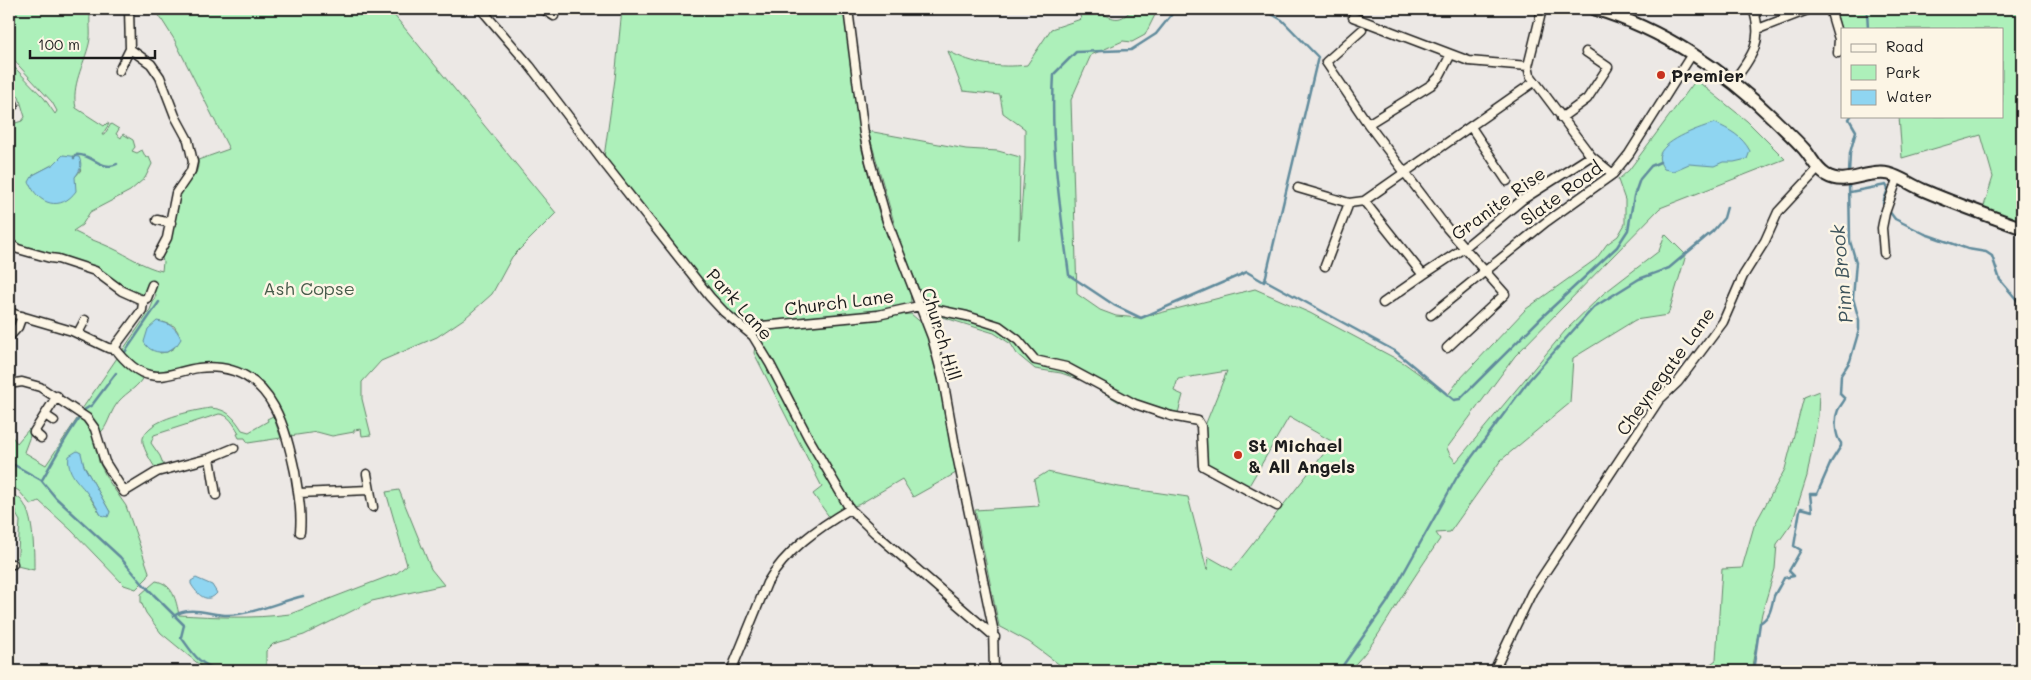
<svg xmlns="http://www.w3.org/2000/svg" width="2031" height="680" font-family="Mali,sans-serif">
	<style>
		.green { fill: #adf0ba; stroke: #64866b; fill-rule: evenodd }
		.water { fill: #8fd5f1; stroke: #618b9c }
		.lines { fill: none; stroke-linecap: round; stroke-linejoin: round }
		.stream { stroke: #618b9c; stroke-width: 2.5 }
		.street-casing { stroke: #1c1c1c; stroke-width: 11 }
		.secondary-casing { stroke: #1c1c1c; stroke-width: 15 }
		.street { stroke: #fcf5e5; stroke-width: 8 }
		.secondary { stroke: #fcf5e5; stroke-width: 11 }
		.poi-dot { fill: #c8321e; stroke: #fcf5e5; stroke-width: 2 }
		.labels { text-anchor: middle; dominant-baseline: central; stroke-width: 5; stroke-linejoin: round; paint-order: stroke }
		.poi-label { font-size: 18px; font-weight: bold; fill: #1c1c1c; stroke: #fcf5e5; text-anchor: start }
		.street-label { font-size: 18px; fill: #1c1c1c; stroke: #fcf5e5 }
		.park-label { font-size: 18px; fill: #485c4b; stroke: #fcf5e5 }
		.water-label { font-size: 19px; font-style: italic; fill: #3e545c; stroke: #fcf5e5 }
	</style>
	<rect width="100%" height="100%" fill="#ece8e5"/>
	<filter id="ink" filterUnits="userSpaceOnUse"><feTurbulence type="fractalNoise" baseFrequency=".02" numOctaves="2"/><feDisplacementMap in="SourceGraphic" scale="10" xChannelSelector="R" yChannelSelector="G"/><feConvolveMatrix kernelMatrix="1 2 1 2 8 2 1 2 1" color-interpolation-filters="sRGB"/></filter>
	<g filter="url(#ink)">
		<path class="green" d="M9,9H91C88,20 92,33 89,44C84,65 71,85 76,108L104,126L107,123L109,124L102,135H104L111,124L119,129L116,134L121,138L123,134L133,140L135,147L132,151L137,153L142,150L146,158L149,157L152,164L145,178L130,191L90,212L82,225L73,231C86,238 99,242 112,248C129,256 144,267 162,271L163,262L161,254L171,239L178,194L189,179L191,180C196,174 199,168 198,160L229,149L174,39L155,9H389L556,213L512,257L492,294L465,318L437,337L381,361L362,382V399L371,435L362,436L361,429L354,430V432L332,436L317,432L290,436L283,415L275,402L242,371L221,364L160,374L147,373L122,351L149,312L156,295L150,283L144,294L141,296C134,293 126,291 119,287C111,282 104,273 95,268C67,254 33,257 9,239V189L13,179L9,175V125L22,121L25,117L19,97L9,88V71L14,67L44,98L55,114L57,111L52,102L9,55ZM63,155L81,170L75,177L33,175L54,164ZM163,322L174,326L178,332L174,348L167,352L160,353Z
			M622,9H844L862,150L879,213L891,247L910,288L911,302L898,307L878,311L750,322L736,318L705,285L604,157L615,79Z
			M1078,9C1083,9 1089,8 1094,10C1110,16 1118,26 1132,9H1158L1145,35L1132,42L1123,41L1091,55L1071,100L1077,294L1100,310L1116,316L1140,318L1255,289L1310,313L1404,363L1448,395L1459,380L1526,309L1596,259L1607,244L1618,236L1625,224V200L1618,180L1629,170L1696,80L1747,121L1785,159L1660,208L1515,356L1447,448L1450,455L1456,462L1565,331L1603,294L1659,251L1665,234L1686,255L1668,315L1635,320L1573,358L1570,403L1501,460L1450,532L1436,533L1440,539C1425,561 1410,583 1396,606C1381,630 1369,652 1348,671H1068L1029,642L999,626L975,510L1039,506L1034,480L1047,472L1119,487L1188,497L1207,570L1209,557L1232,570L1333,442L1289,417L1247,489L1203,466L1204,428L1227,371L1178,379L1174,391L1183,395L1178,413L1125,397L1119,402L1084,381L1061,373L1035,369L1017,354L1011,344L994,333L929,313L927,300L922,297L899,240L868,131L966,149L998,151L1020,157L1019,239L1025,159V129L1003,113L1000,95L963,91L948,51C974,65 999,68 1027,65L1051,29L1081,19Z
			M1835,9H2022V224L1983,209L1993,177L1981,135L1902,158L1899,116H2002V29H1842V33Z
			M911,314L924,325L940,380L956,473L913,497L902,479L858,505L852,506L830,518L813,494L822,487L754,353L757,333L772,327Z
			M117,358L142,379C135,390 123,394 116,405C110,413 107,428 100,433L97,426L82,409Z
			M1819,391L1818,416L1807,476L1792,523L1777,544L1775,569L1762,613L1751,671H1701L1716,660L1722,569L1742,568L1754,526L1785,469L1804,397Z
			M210,408C227,409 233,416 242,430L249,432L268,421L267,419L273,416L281,438L248,443L245,438H239L237,434L239,433C234,425 229,414 219,414L154,435L151,443L160,456L164,466L156,469C152,463 141,446 143,438C149,418 193,411 210,408Z
			M79,416L93,432L99,462L108,480L126,506L149,572L148,577L136,589L124,585L71,530L39,501L31,505L19,491L9,485V433L17,443L29,429L30,436L24,452L46,465ZM79,452L84,466L110,512L101,515L83,486Z
			M399,490L431,569L444,585L372,601L304,635L273,644L266,651V671H207L161,633L146,613L141,602V594L156,581C173,584 176,600 179,615C216,617 252,619 290,614L397,573L407,565L386,492Z
			M10,495C35,495 34,553 34,570L17,566L20,521L16,514L17,511L14,510V506L9,505Z"/>
		<path class="water" d="M1715,123C1730,130 1742,136 1750,151L1747,159L1734,162H1723L1714,166L1689,164L1673,171L1664,169C1661,165 1658,159 1660,154C1666,139 1701,127 1715,123Z
			M63,155L79,157C83,166 80,170 75,177L76,191C61,212 38,205 29,182L33,175L54,164Z
			M157,321C169,323 177,328 181,339L177,345L167,352C157,353 149,351 144,342L148,329Z
			M77,451L81,453L84,466L110,512L108,517L101,515C97,508 93,500 88,494C79,482 66,473 69,456Z
			M196,578L212,585L217,593C207,605 197,594 191,584V581Z"/>
		<g class="lines">
			<path class="stream" d="M1176,9L1156,34L1131,50L1076,52L1054,74C1050,142 1060,208 1069,275L1114,305L1141,318L1247,272L1264,282L1265,280L1395,351L1454,400L1460,399L1542,317L1617,247L1628,230L1634,196L1640,179L1651,166L1660,162
				M1263,9L1282,20L1318,57L1265,280
				M1860,9L1867,12L1868,29
				M74,158L75,155C92,153 102,172 117,164
				M1849,174L1850,153L1856,131L1849,119L1851,116
				M1850,192L1886,185L1888,189L1883,203L1895,219L1925,234L1968,249L1986,252L1992,256L2000,280L2022,306
				M125,352L159,302
				M84,410L92,405L116,373
				M9,462L41,480L56,498L120,557L142,583L184,625L181,637C194,655 198,664 221,671
				M42,480C54,459 65,438 80,417
				M174,616C190,605 210,615 228,615C254,614 278,602 303,596
				M1339,671L1388,601L1457,477L1529,380L1594,307L1639,279L1669,268L1713,231L1724,218L1727,207
				M1753,671L1760,623C1771,616 1771,608 1774,596C1777,590 1781,584 1784,578L1794,576L1789,571L1801,550L1794,546L1800,510L1801,508L1812,511L1810,494H1817L1831,462L1841,446V443C1835,436 1834,419 1838,410C1840,406 1843,403 1845,399L1840,394L1841,375L1850,361L1859,330V320L1853,298L1856,262L1850,241L1849,182"/>
			<g class="street-casing">
				<path id="street" d="M129,9L130,49L151,64L160,77L175,116L188,140L193,162L191,171L176,193L167,238L158,255
					M481,9L530,66L604,163L710,297L724,312L753,336L770,364L808,437L850,509L875,533L995,637
					M543,9L554,16
					M848,9L864,134L870,161L887,221L932,337L943,379L955,446L993,628L994,671
					M1542,9L1530,58L1528,66L1530,75L1591,156L1613,174
					M1830,9L1839,39L1838,53
					M1353,17L1469,61L1528,66
					M1758,29L1810,9
					M1362,30L1326,62L1368,124L1447,228L1505,294L1447,348
					M119,71L130,49
					M1732,83C1751,58 1765,41 1753,9
					M9,96L14,105
					M1561,118L1587,99L1608,67L1586,52
					M1368,124L1431,85L1439,77L1449,58
					M1471,127L1507,181
					M1298,188L1349,203L1364,201L1534,82
					M1364,201L1423,275L1383,303
					M157,220L171,223
					M9,243L18,249L50,258L58,259L95,271L122,291L142,300
					M1884,253L1882,228L1885,213L1898,177
					M1325,266L1349,203
					M1423,275L1464,248L1522,200L1591,156
					M142,300L147,298L152,285
					M9,310L14,314L72,331L108,348L113,349L142,310L143,303L142,300
					M1431,315L1546,222L1613,174L1629,154L1692,54
					M746,330L762,326L878,315L919,306L967,316L999,326L1018,340L1035,360L1066,367L1135,404L1171,416L1198,421L1201,426L1203,466L1277,506
					M78,333L85,320
					M9,337L18,327L22,316
					M115,348C155,401 175,361 221,368C273,375 286,430 295,472C298,493 302,511 300,532
					M9,384L22,382L40,387L87,418L95,429L105,462L124,492L157,472L210,458L234,448
					M45,415L54,421
					M41,438L34,432L57,396
					M210,458L216,495
					M367,474L373,507
					M299,493L369,490
					M9,564H13
					M731,671L767,583C786,550 818,528 850,509
					M1494,671L1532,592L1659,400L1678,382L1723,322L1743,276L1765,241L1778,212L1818,169"/>
			</g>
			<g class="secondary-casing">
				<path id="secondary" d="M1595,9C1663,29 1725,71 1775,120C1784,129 1795,139 1804,149C1812,158 1815,168 1826,175C1846,187 1867,169 1889,174C1901,177 1911,185 1923,190C1956,204 1989,216 2022,228"/>
			</g>
			<use href="#street" class="street"/>
			<use href="#secondary" class="secondary"/>
		</g>
	</g>
	<g class="poi-dot">
		<circle cx="1661" cy="75" r="5"/>
		<circle cx="1238" cy="455" r="5"/>
	</g>
	<g class="labels">
		<g class="poi-label">
			<text x="1671" y="75">Premier</text>
			<text x="1248" y="445">St Michael<tspan x="1248" dy="21">&amp; All Angels</tspan></text>
		</g>
		<g class="street-label">
			<text transform="translate(1561 193) rotate(-36)">Slate Road</text>
			<text transform="translate(1498 203) rotate(-36)">Granite Rise</text>
			<text transform="translate(839 302) rotate(-7)">Church Lane</text>
			<text transform="translate(740 304) rotate(48)">Park Lane</text>
			<text transform="translate(942 334) rotate(73)">Church Hill</text>
			<text transform="translate(1665 371) rotate(-54)">Cheynegate Lane</text>
		</g>
		<g class="park-label">
			<text x="309" y="288">Ash Copse</text>
		</g>
		<g class="water-label">
			<text transform="translate(1841 274) rotate(-95)">Pinn Brook</text>
		</g>
	</g>
	<rect width="2031" height="680" fill="none" stroke="#fcf5e5" stroke-width="30"/>
	<rect x="15" y="15" width="2001" height="650" fill="none" stroke="#1c1c1c" stroke-width="2" filter="url(#ink)"/>
	<rect x="1841" y="28" width="162" height="90" fill="#fcf5e5" stroke="#a29e95"/>
	<rect x="1851" y="44" width="25" height="8" fill="#fcf5e5" stroke="#a29e95"/>
	<text x="1886" y="52" font-size="15" fill="#1c1c1c">Road</text>
	<rect x="1851" y="65" width="25" height="15" fill="#adf0ba" stroke="#a29e95"/>
	<text x="1886" y="78" font-size="15" fill="#1c1c1c">Park</text>
	<rect x="1851" y="90" width="25" height="15" fill="#8fd5f1" stroke="#a29e95"/>
	<text x="1886" y="102" font-size="15" fill="#1c1c1c">Water</text>
	<path d="M30 50v8h125v-8" fill="none" stroke="#1c1c1c" stroke-width="2.5"/>
	<text x="38" y="50" font-size="15" fill="#1c1c1c" stroke="#fcf5e5" stroke-width="4" paint-order="stroke">100 m</text>
</svg>
